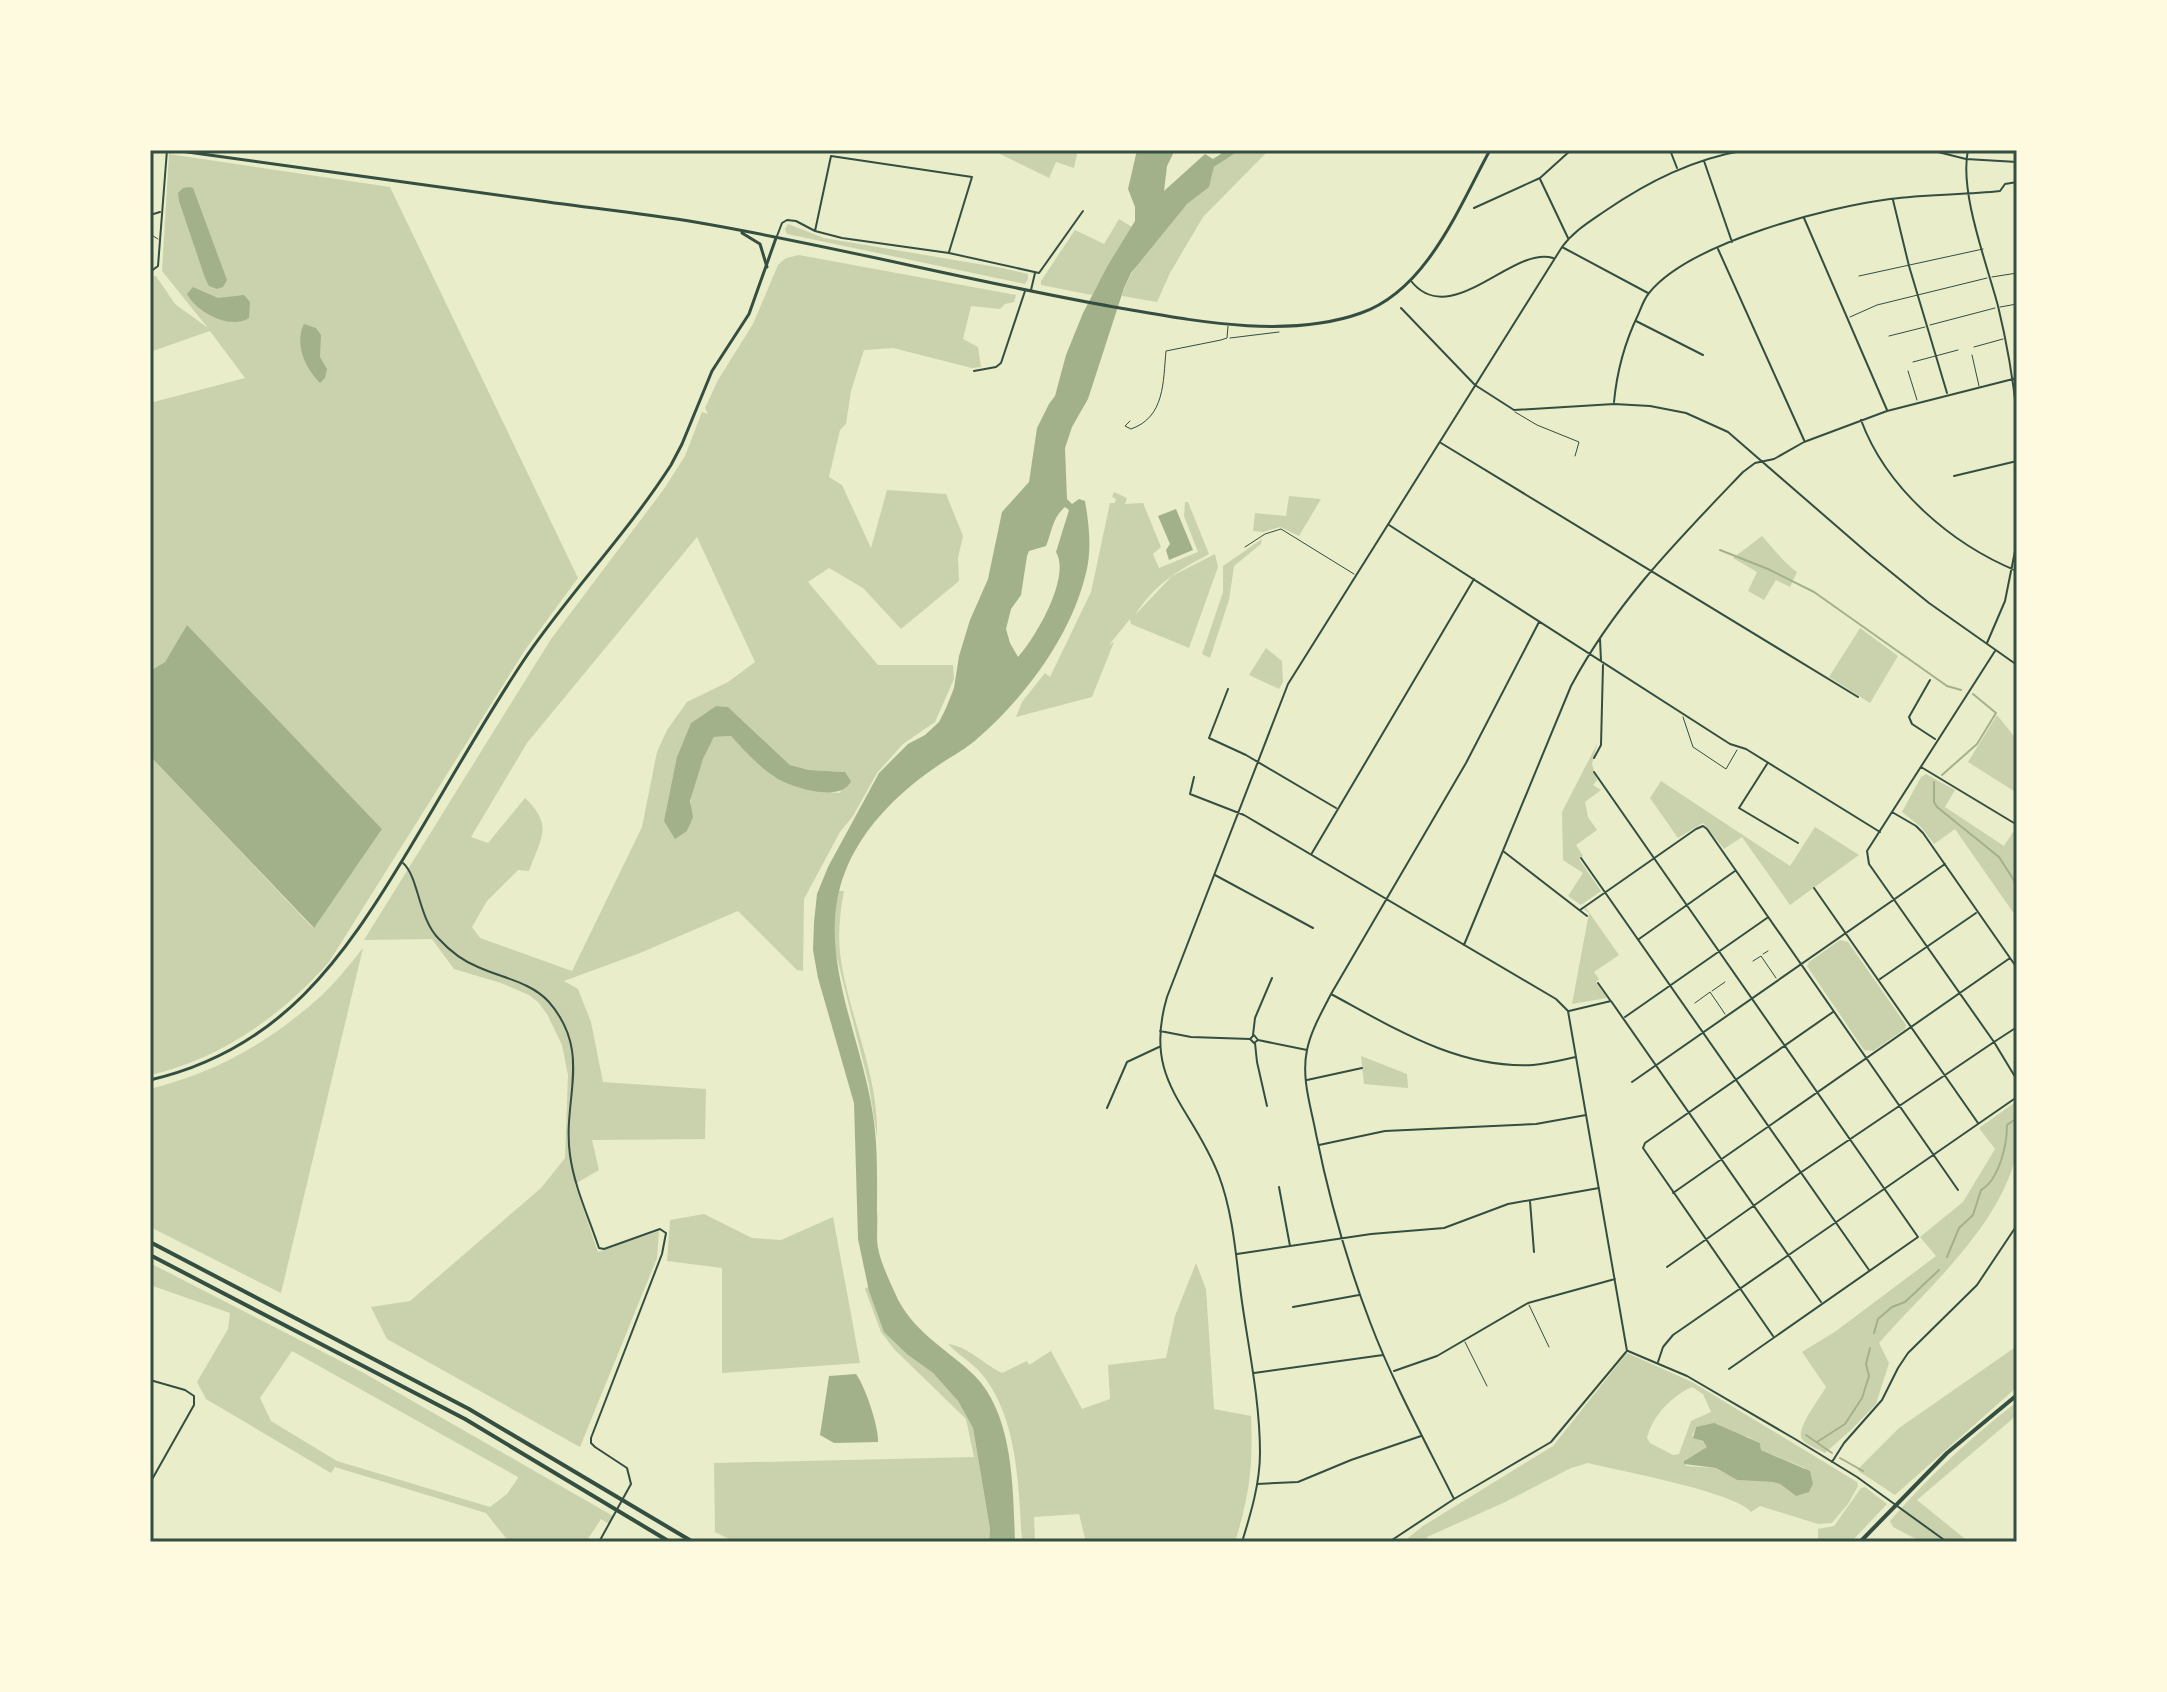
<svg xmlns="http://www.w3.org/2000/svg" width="2167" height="1692" font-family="'Work Sans',sans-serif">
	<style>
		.green { fill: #cad2ad; fill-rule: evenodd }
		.water { fill: #a3b18a; fill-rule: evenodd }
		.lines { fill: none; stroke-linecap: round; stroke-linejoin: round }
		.stream { stroke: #a3b18a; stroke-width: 2 }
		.service { stroke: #344e41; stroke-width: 1 }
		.minor { stroke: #344e41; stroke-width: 2 }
		.tertiary { stroke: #344e41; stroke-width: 3 }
		.secondary { stroke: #344e41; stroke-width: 3 }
		.primary { stroke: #344e41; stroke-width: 4 }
		.motorway { stroke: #344e41; stroke-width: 4 }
		.neatline { fill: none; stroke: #344e41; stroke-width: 3 }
	</style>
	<rect width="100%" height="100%" fill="#e9edc9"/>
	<path class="green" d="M992,150H1078L1074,168L1056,162L1049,178Z
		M1240,150H1269L1203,217L1170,273L1157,302L1122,296C1126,273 1168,221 1186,205C1205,187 1207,195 1214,167Z
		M169,154L390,187L578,578L525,650L329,962C281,1016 221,1059 150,1075V756L313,928L382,829L187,626L165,662L150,671V403L245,378L210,331L150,352V276H156L175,304L208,328L162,271Z
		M1119,219L1132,227L1092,295L1041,285V281L1075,230L1104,244Z
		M788,224L824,238L1002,268L1028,274V279L1025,284L787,234L785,229Z
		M799,255L1016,295L1014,302L1005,304L1000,309L971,306L963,339L978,347L981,367L972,368L893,348L864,350L851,391L846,424L840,430L829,477L842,485L871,548L887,490L946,494L963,536L958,558L959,581L901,629L863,588L829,568L808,582L878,665H953L954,679L935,722L903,744L877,773L853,816L840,832L804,899L803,971L797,970L738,911L640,953L564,981L578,989L591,1022L603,1082L706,1089L705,1139L592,1140L599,1170L575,1184L598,1252L659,1231L657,1258L580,1447L387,1339L371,1307L410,1301L541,1188L565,1158L568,1075L562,1045L547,1014L538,1002L529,995L501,983L454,969L432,939L364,940L551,639L664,489L685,456L702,412L708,414L705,408L718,380L753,324L778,265L786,258ZM697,537L755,662L728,682L687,702L667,730L657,752L642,827L572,971L480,938L472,927L487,901L518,870L529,871C541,837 554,826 525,798L488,843L471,837L527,743ZM716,706L728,707L790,765L809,770L845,772L840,793C788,790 766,773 731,736L714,737C704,756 693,778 691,799C689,813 693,816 687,831L691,723Z
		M1114,492L1127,498L1125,504L1143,503L1161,547L1153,554L1159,568L1198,552L1184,516L1185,502H1188L1209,554C1177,571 1155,584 1135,615L1172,576L1215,554L1218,567L1189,648L1131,624L1130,619L1109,645L1114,642L1092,697L1016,717L1022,702L1045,673L1050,677L1091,592L1110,503H1115L1116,499L1112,497Z
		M1289,496L1321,499L1299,536L1280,527L1263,532L1253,531L1255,513L1286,516Z
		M1762,536C1774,549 1783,562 1797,572L1790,587L1776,580L1764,600L1748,591L1757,572L1733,558Z
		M1262,539L1261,544L1234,566L1229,600L1210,658L1202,654L1223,592V566Z
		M1860,628L1898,656L1870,703L1829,677Z
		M1266,648L1282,661L1283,682L1279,689L1249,675Z
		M1997,715L2017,740V793L1968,762Z
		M1597,744L1592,764L1597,780L1593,785L1601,790L1585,802L1588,817L1597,830L1576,845L1583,856L1579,859L1601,891L1581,905L1568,896L1583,873L1563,860L1562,812Z
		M1926,774L1955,790L1945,807L2004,846L2017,826V918L1955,829L1934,844L1921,827L1902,812L1921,777Z
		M1661,781L1790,866L1815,827L1859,855L1790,905L1742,837L1724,849L1703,823L1678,838L1650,798Z
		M839,891H844C840,912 838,932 840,953C848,1016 879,1073 877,1137L869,1085L833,942L834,916Z
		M1586,908L1619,955L1594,972L1599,979L1596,982L1607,998L1572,1004L1589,913L1584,909Z
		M1840,940L1848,942L1906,1025L1905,1029L1873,1051L1864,1050L1807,966L1809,962Z
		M363,948L281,1293L150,1227V1089C218,1072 270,1042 322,995C337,981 350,964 363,948Z
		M1361,1056L1407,1074L1408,1088L1364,1084Z
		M2017,1101C2017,1118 2020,1140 2016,1156C1997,1230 1927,1288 1879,1343L1889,1363L1876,1404L1851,1430L1825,1453C1818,1449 1806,1445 1802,1439C1795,1429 1821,1397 1826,1387L1802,1352L1836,1331L1936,1256L1920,1237L1963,1202L1995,1149L1979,1128Z
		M704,1214L752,1238L781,1240L833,1217L860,1363L722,1373V1268L667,1261L670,1220Z
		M150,1263L362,1372L613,1516L609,1524L601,1519L586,1542H509L486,1513L335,1467L331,1473L206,1399L197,1382L228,1329L230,1313L150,1285ZM292,1351L518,1477V1478L507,1494L490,1507L337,1461L271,1421L260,1398Z
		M1196,1263L1206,1289L1214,1409L1251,1416C1253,1467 1250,1493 1235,1542H1086L1079,1514L1034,1517L1035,1542H1022C1018,1487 1019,1425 985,1378C975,1364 959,1356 948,1344C967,1346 984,1364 1002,1373L1027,1361L1029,1365L1051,1351L1082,1409L1110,1399L1108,1365L1166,1358L1175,1316Z
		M869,1286L908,1355L933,1373L958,1401L973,1428L990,1529L989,1542H735L715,1532L714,1463L974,1457L966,1419L894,1349L881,1332L865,1289Z
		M2017,1346V1387L1895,1495L1857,1470L1899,1428Z
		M1627,1353L1692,1382L1857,1482L1858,1486L1848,1504L1832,1523L1818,1524L1760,1506L1751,1512C1735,1492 1620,1471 1588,1463L1571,1468L1503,1503L1427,1537L1428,1542H1403L1423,1526L1553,1446ZM1692,1387L1703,1394L1711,1412L1691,1421L1679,1454L1673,1455L1650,1443L1647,1438C1653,1415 1672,1396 1692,1387ZM1696,1427L1748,1437L1760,1443L1761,1450L1805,1468L1796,1496L1780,1484L1772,1482L1737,1480L1716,1468L1686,1466L1685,1460L1708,1447L1707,1444L1692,1436Z
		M2017,1402V1415L1917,1500L1969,1542H1922L1893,1527L1890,1521C1928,1477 1971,1437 2017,1402Z
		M1865,1487L1887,1504L1851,1542H1818V1529L1834,1526L1861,1488Z"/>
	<path class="water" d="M1137,150H1175L1167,166L1164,191L1205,154L1213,159L1227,150H1240L1214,167L1209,187L1187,204L1131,273L1124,288L1088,399L1072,427L1065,448L1067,499L1072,504L1079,499L1085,501C1089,524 1092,550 1086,573C1071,636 1026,696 978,738C965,750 948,758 933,769C890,799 849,842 838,896C823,967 863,1044 873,1115C878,1147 877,1179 877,1212C878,1223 876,1237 878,1248C881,1263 889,1280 895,1293C911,1331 946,1348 974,1375C1014,1415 1013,1490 1015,1542H989L990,1529L973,1428L958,1401L933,1373L908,1355L884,1332L869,1291L858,1239L854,1103L818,978L813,950L814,922L817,894L828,867L879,773L908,744L925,735L939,722L946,708L954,688L959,656L970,620L988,579L1002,512L1029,482L1037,428L1049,404L1055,396L1066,355L1083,313L1108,265L1135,221V207L1128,189ZM1065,507L1069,510L1056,552C1071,577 1036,637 1018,657L1010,643L1006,629L1011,609L1021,595L1027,556L1029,551L1046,546C1052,532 1052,518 1065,507Z
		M190,187L193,188L227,280L223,287L217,289L209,286L205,278L179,201L178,193L183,188Z
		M193,287L218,298L244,295L250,302L249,318C231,330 197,313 187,294Z
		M304,324L316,328L321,335L320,357L327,369L325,378L320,383C305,368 294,344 304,324Z
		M1176,509L1193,550L1169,560L1166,550L1170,544L1158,516Z
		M187,625L382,829L314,928L150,756V671L165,662Z
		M716,706L728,707L790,765L809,770L845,772L851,781C842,803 794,788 778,779C760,768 745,751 731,736L714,737L703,759L690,801L693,817L687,831L675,839L664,821L677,757L691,723Z
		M856,1374C865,1386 879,1427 878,1442L834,1443L820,1435L829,1376Z
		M1714,1423L1760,1443L1761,1450L1810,1471L1813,1484L1809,1492L1796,1496L1780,1484L1772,1482L1737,1480L1716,1468L1684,1464V1461L1707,1447L1703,1441L1693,1438L1696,1427Z"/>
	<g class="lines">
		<path class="stream" d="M1720,550L1768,569L1814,592L1947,686L1961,690
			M1942,775L1977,744L1996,713L1973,694
			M1934,782V802L1937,807L1999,857L2017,885
			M1947,1257L1959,1228L1973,1215L1981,1190C1999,1180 2007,1145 2007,1125L2017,1118
			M1874,1333L1878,1319L1892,1307L1905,1302L1939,1270
			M1806,1435L1832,1453
			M1817,1442L1845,1424L1862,1398L1869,1376L1866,1364L1870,1348
			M1840,1458L1863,1471"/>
		<path class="service" d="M150,234L158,239
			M1859,276L1983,249
			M1992,277L2017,273
			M2000,307L2017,304
			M1850,317L1877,305L1987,278
			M1930,325L1995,308
			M1889,336L1925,327
			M1230,338L1279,332
			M1974,347L2003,339
			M1972,355L1979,386
			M1913,362L1958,350
			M1908,371L1917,400
			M1515,412L1537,425L1579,442L1575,456
			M1130,421L1125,426L1131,429C1165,417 1163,382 1166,351L1221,340L1227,338L1228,326
			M1245,547L1265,534L1281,529L1354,574
			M1683,717L1693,747L1726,769L1737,750
			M1763,954L1768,951
			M1753,961L1761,956L1776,978
			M1712,991L1725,982
			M1695,1003L1710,992L1725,1014
			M1529,1305L1549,1347
			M1465,1342L1487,1386"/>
		<path class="minor" d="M1670,150L1677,168
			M1930,150L1966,159L2017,162
			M1968,150C1959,192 1987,264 1998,306C2007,343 2013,378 2017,416
			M1704,161L1732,242
			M1540,179L1568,238
			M1893,200L1909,266L1947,393
			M1474,208L1540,178L1571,150
			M150,215L160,212
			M1804,218L1887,410
			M815,231L831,156L972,177L949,252
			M777,236L782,223L787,220L796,221L815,231L842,238L949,253L1039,273L1083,211
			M1562,247L1648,293
			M1718,249L1804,440
			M150,272L158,266L167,150
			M1411,281C1451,331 1513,245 1553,258
			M1031,290L1035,273
			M1401,308L1475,385L1514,410L1614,404L1650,406L1686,413L1728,432L1871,556L1929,603L2017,665
			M1636,321L1703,355
			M974,371L996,367L1001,363L1025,291
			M1614,402C1617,370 1624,344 1638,315C1641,308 1644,299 1649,293C1689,243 1827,207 1890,199C1926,194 1963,195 2000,191L2005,184L2017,182
			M1861,420C1886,488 1951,544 2017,571
			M1441,443L1858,697
			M1954,476L2017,461
			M1389,525L1730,744L1746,749L1880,832
			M1600,639L1601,661
			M1987,643L2005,601L2017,541
			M1995,651L1867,851L1869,864L1994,1042L2017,1027
			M1930,680L1909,717L1912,724L1935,739
			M1228,689L1209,738L1246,755L1336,808
			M1594,758L1601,745L1603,665
			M1767,764L1739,808L1798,843
			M1921,767L2014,823
			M1594,772L1918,1237L1729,1369
			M1194,777L1190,794L1244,815L1556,999L1568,1011L1627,1351
			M1892,812L1916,826L1923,833L2017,968
			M1503,851L1587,916
			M1312,853L1474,579
			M1581,858L1869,1270
			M403,863C419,877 418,918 439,939C450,951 463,961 478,967C502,978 531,982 549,1002C593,1053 562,1099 570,1155C574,1186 589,1218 599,1248L604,1249L660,1229L666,1233L662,1254L591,1438V1443L595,1447L627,1468L631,1484L599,1542
			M1215,875L1313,928
			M1814,888L1978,1123
			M1580,910L1696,829L1703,826L1707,829L1958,1190
			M1639,939L1735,871
			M1464,945L1571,686C1616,602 1678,540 1743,472L1755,463L1774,459L1804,442L1887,411L2017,378
			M1880,979L1976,913
			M1598,983L1610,1000
			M1331,994C1394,1028 1458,1069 1533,1065C1547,1064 1562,1060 1576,1057
			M1569,1011L1611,1001L1821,1302
			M1625,1017L1767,918
			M1160,1031L1191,1037L1250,1039
			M1253,1035L1255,1018L1272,978
			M1254,1035L1258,1040L1254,1043L1250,1039Z
			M1258,1040L1307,1050
			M1255,1043L1257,1062L1267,1106
			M1307,1080L1362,1068
			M1632,1082L1945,864
			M1107,1108L1127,1062L1159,1047
			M1319,1145L1385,1131L1536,1124L1586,1115
			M1279,1187L1290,1246
			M1673,1193L2010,958
			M1530,1201L1534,1252
			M1237,1254L1371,1234L1444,1228L1508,1204L1599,1188
			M1667,1267L1800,1173L1994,1042L2017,1080
			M1293,1307L1359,1295
			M1773,1336L1643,1148L1645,1143L1833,1012
			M1628,1351L1687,1376L1795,1439L1857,1477L1947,1542
			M1658,1362L1663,1347L1673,1335L2017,1097
			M1394,1371L1437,1356L1528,1303L1615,1279
			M1254,1373L1383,1355
			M150,1380L185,1390L194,1396V1405L150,1483
			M1832,1462L1844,1443L1882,1400L1898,1368L1908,1353L1977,1285L2017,1225
			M1257,1484L1298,1482L1351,1460L1421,1436
			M1454,1499C1425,1441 1393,1383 1370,1322C1347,1262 1329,1198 1316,1134C1311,1107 1301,1078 1307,1050C1311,1030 1322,1012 1331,994L1466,763L1539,622
			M1242,1542C1251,1513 1260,1483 1260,1453C1260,1402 1249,1351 1242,1302C1236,1260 1234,1216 1219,1176C1192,1105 1142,1082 1167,997L1288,684L1562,247C1574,231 1589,222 1605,211C1649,181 1693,159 1746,150
			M1389,1542L1454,1499L1551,1442L1626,1352"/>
		<path class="tertiary" d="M150,1080C281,1050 343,959 408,851C448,785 485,717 528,654C573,589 628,532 671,465L682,444L712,371L749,314L776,238"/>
		<path class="secondary" d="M173,150C291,166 408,183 526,199C582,207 639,213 695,222C836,246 973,282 1114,307C1190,320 1286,340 1361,313C1427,290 1459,207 1490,150
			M742,233L760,244L767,267"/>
		<path class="primary" d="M1860,1542L1947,1453L2017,1395"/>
		<path class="motorway" d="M150,1242L469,1409L693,1542
			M150,1255L465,1419L670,1542"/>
	</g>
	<rect width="2167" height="1692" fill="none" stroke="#fefae0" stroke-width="304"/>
	<rect x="152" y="152" width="1863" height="1388" class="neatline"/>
</svg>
